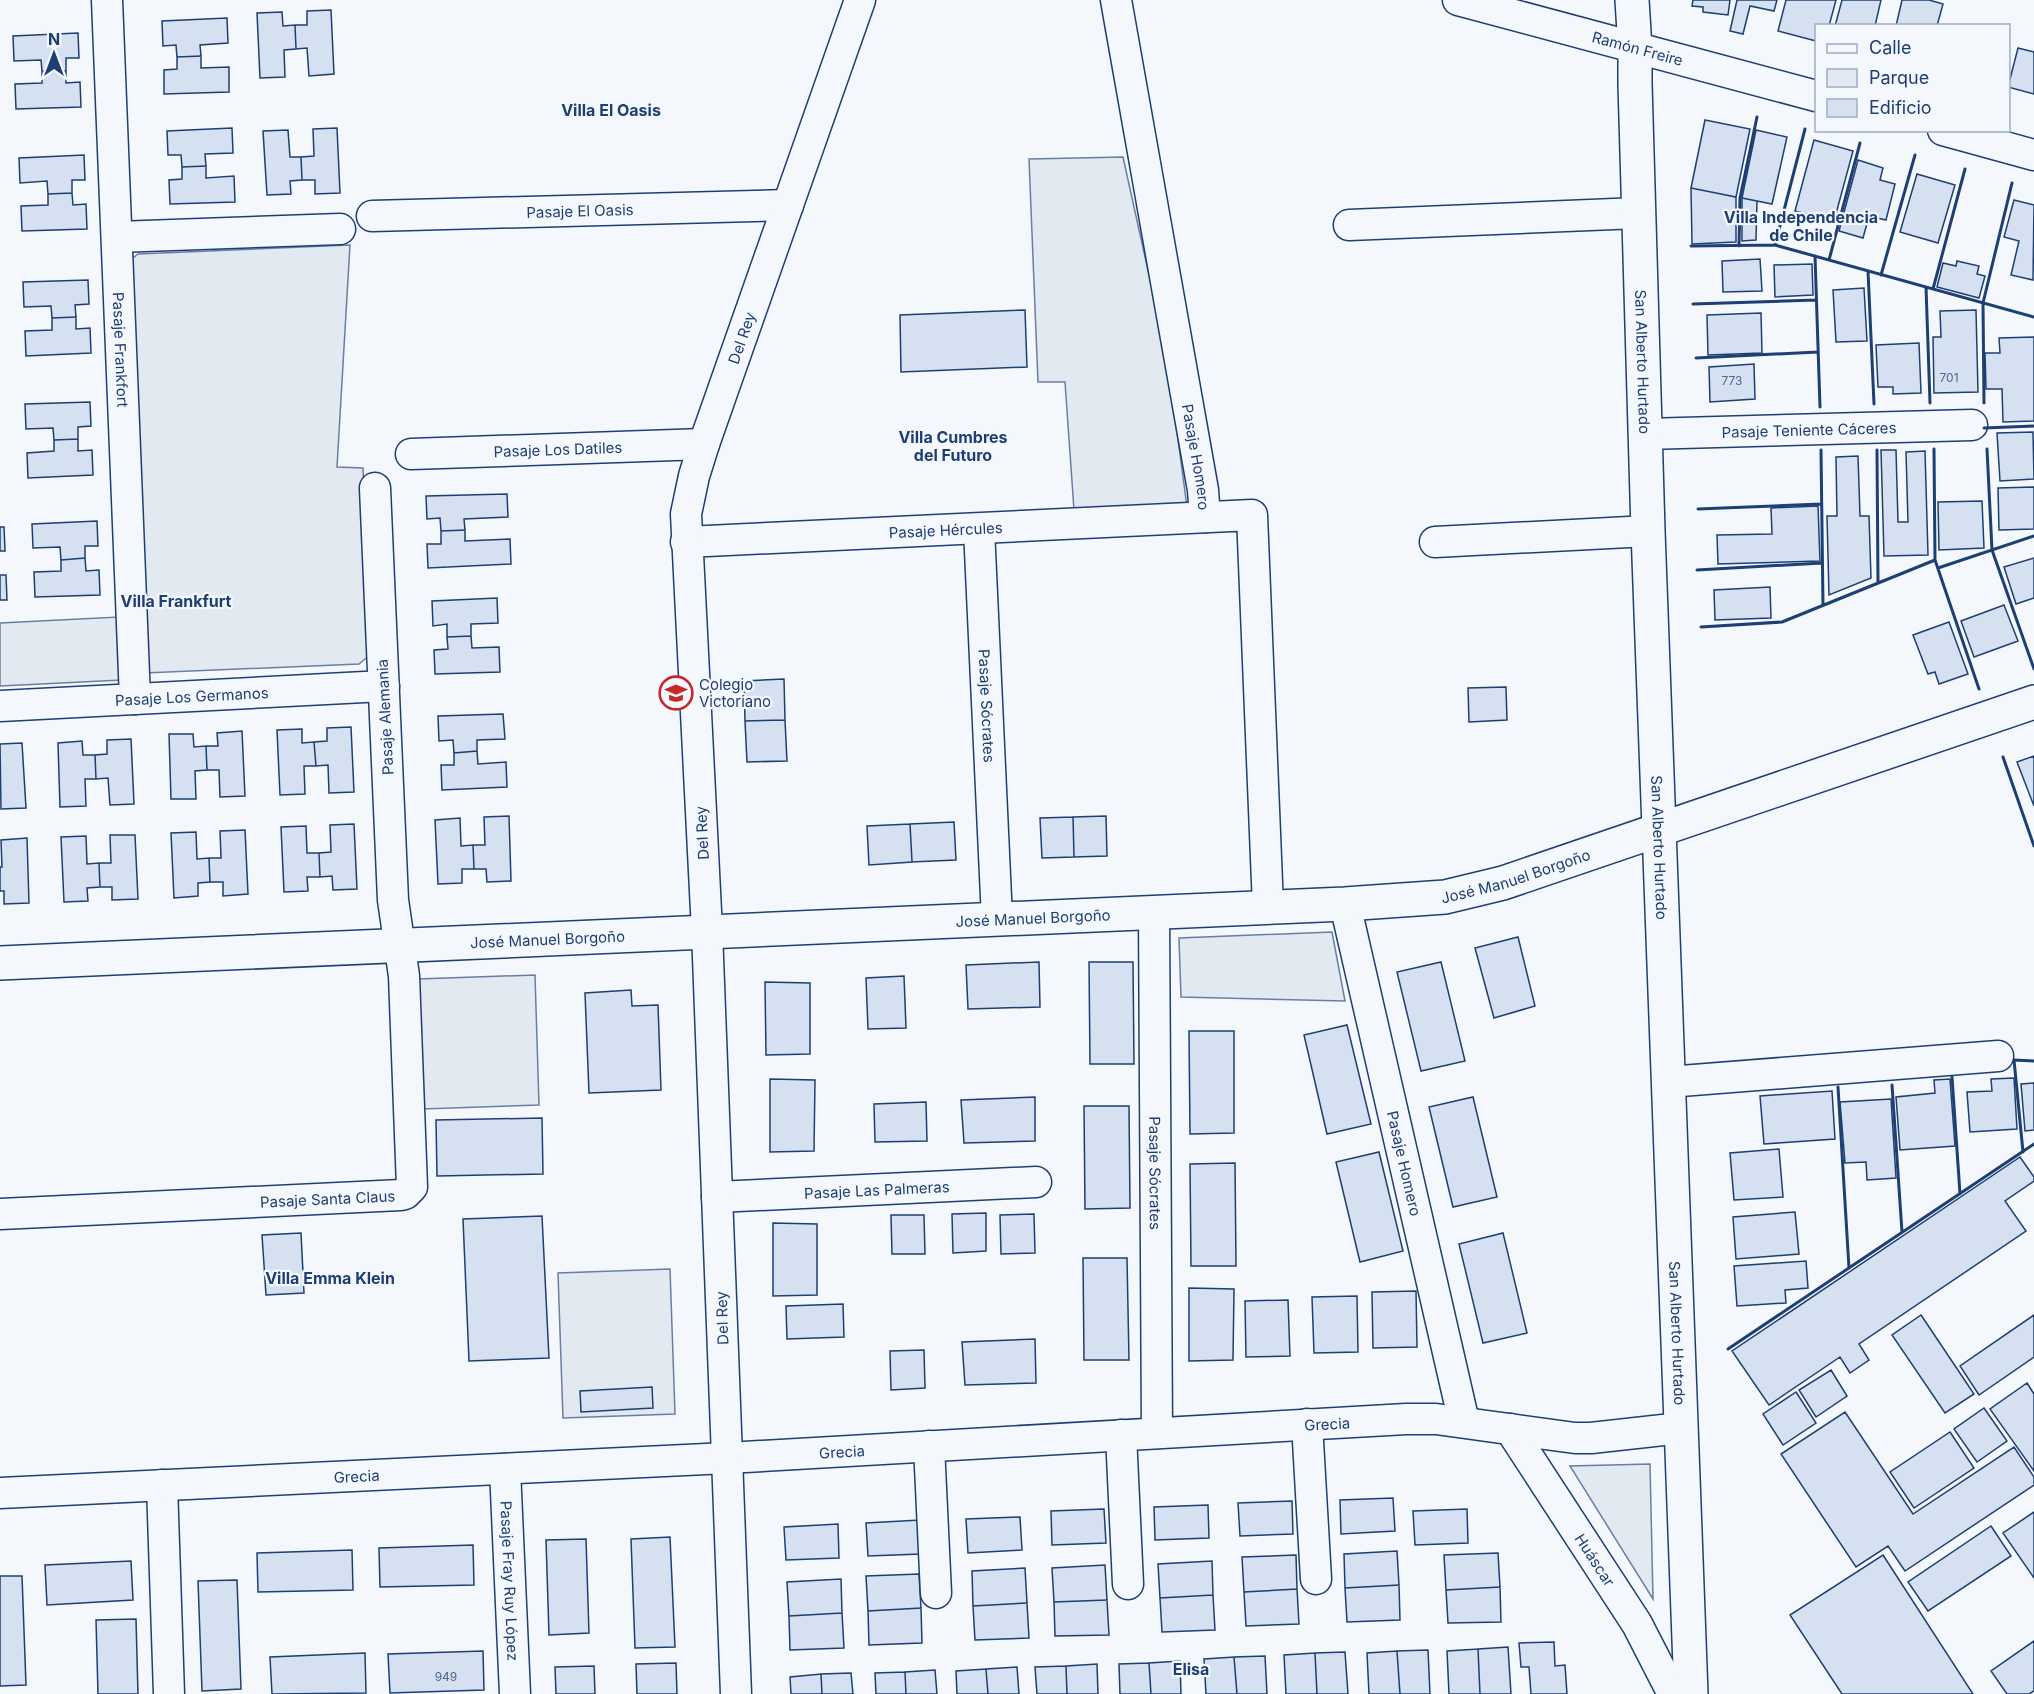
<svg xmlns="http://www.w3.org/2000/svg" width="2034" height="1694" font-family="Inter,sans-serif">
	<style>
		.green { fill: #e3e9f0; stroke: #687fa3; stroke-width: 1.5 }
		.building { fill: #d5e0f0; stroke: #1d3f73; stroke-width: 1.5 }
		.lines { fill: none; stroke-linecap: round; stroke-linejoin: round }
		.minor-casing { stroke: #1d3f73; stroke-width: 33 }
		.tertiary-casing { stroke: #1d3f73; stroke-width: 36 }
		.secondary-casing { stroke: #1d3f73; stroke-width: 36 }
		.minor { stroke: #f4f7fb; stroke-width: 30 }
		.tertiary { stroke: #f4f7fb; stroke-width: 33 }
		.secondary { stroke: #f4f7fb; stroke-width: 33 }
		.wall { stroke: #1d3f73; stroke-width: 3 }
		.labels { text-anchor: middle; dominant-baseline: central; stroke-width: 4.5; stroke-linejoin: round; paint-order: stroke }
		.number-label { font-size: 12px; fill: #4b6792 }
		.street-label { font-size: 15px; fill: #1d3f73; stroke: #f4f7fb }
		.poi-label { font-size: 15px; fill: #1d3f73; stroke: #f4f7fb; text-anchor: start }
		.neighbourhood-label { font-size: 16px; font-weight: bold; fill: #1d3f73; stroke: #f4f7fb }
	</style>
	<rect width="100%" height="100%" fill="#f4f7fb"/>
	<path class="green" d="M1123,157L1167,357L1187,507L1074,510L1065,382H1038L1029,159Z
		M350,245L337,467L363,468L371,654L359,664L144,673L128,262L138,254Z
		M119,617L122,680L0,686V623Z
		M1332,932L1345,1001L1181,997L1179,938Z
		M535,975L539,1105L422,1109L418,979Z
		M670,1269L675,1414L563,1418L558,1273Z
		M1650,1464L1653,1599L1570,1466Z"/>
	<path class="building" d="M1693,0H1730L1728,15L1703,12V7L1692,6Z
		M1737,0H1777L1774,11L1750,6L1743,34L1730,31Z
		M1786,0H1836L1829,26H1816V41L1778,31Z
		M1842,0H1881L1875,26H1835Z
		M1902,0H1929L1943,4L1937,26H1896Z
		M331,10L334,74L309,76L307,48L296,49L295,25H307V11Z
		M282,12L283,26L295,25L296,49L284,50L285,77L260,78L257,13Z
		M227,18L228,43L200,45L201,56L177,57L176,45L163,46L162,21Z
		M78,33L79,58H66V71H42L41,60L14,61L13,36Z
		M2018,48L2034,52V94L2008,87Z
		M201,56V68L229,67V92L164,94V70L177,69V57Z
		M42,71H66V83L80,82L81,107L16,109L15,84L42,83Z
		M1705,120L1750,129L1736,197L1691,188Z
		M232,128L233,153L205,154L206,166L182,167L181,155H168L167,131Z
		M337,128L340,193L315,194V180H302L301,157L314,156L313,129Z
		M288,130L290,157H301L302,180L290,181L291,194L267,195L263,131Z
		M1756,130L1787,137L1772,204L1742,198Z
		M1814,140L1853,151L1834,221L1795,211Z
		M84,155L85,180H72V193L48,194L47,181L20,183L19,158Z
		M1858,160L1883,168L1880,180L1895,184L1886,220L1869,216L1863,238L1839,231Z
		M206,166V178L234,176L235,202L170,204L169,180L182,179V167Z
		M1917,174L1955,185L1938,243L1900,232Z
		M1691,188L1736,197V242L1692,244Z
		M72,193L73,205L86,204L87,229L22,231L21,206L48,205V194Z
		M1742,198L1757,201L1756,240L1742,241Z
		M2014,200L2034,205L2033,280L2011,275L2019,241L2004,237Z
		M1760,259L1762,291L1723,292L1722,261Z
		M1957,261L1979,266L1977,274L1985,276L1979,298L1937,287L1943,263L1956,266Z
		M1812,264L1813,295L1775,297L1774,265Z
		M88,280L89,304L75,305L76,317L52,318L51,306L24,307L23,282Z
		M1864,288L1867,341L1836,342L1833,290Z
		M1025,310L1027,367L901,372L900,315Z
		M1976,310L1978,392L1934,393L1933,337H1941L1940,311Z
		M1761,313L1762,353L1708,355L1707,315Z
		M76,317V329L90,328L91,353L26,356L25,331L52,330V318Z
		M2034,337V421L2003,422L2002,389H1986L1985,353H2000L1999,338Z
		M1919,343L1921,393L1893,394V387H1878L1876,345Z
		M1754,364L1755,399L1710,402L1709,367Z
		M90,402L91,426L78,427V439L54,440L53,428L26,429L25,404Z
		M2033,432L2034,479L2000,481L1997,433Z
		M78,439V451L92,450L93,475L28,478L27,453L54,451V440Z
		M1881,450H1896L1898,522H1908L1906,452L1925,451L1928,555L1884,556Z
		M1858,456L1860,516H1869L1871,578L1829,595L1827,516H1837L1836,457Z
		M2034,487V529L1999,530L1998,488Z
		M507,494L508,517L464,519L465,530L441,531L440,518L427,519L426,496Z
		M1982,501L1984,548L1939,550L1938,502Z
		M1818,506L1820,561L1718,564L1717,535L1772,534L1771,508Z
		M97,521L98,546H85V558L61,560L60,547L33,548L32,524Z
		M0,527H4L5,551H0Z
		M465,530V541L510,539L511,564L428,568L427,544H441V531Z
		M85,558L86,571L99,570L100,595L35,597L34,572L61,571V560Z
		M2034,558V598L2016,604L2004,567Z
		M0,575H6L7,600H0Z
		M1770,587L1771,618L1715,620L1714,590Z
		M497,598L498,623L471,624V636L447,637V624L433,626L432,601Z
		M2004,605L2018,641L1974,657L1961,621Z
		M1949,622L1968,674L1939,684L1935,672L1928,674L1913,635Z
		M471,636L472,648L499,647L500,672L435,674L434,650L448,649L447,637Z
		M784,679L785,720L745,721L744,681Z
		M1506,687L1507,720L1469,722L1468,688Z
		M503,714L505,739L477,740V751L454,753L453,740L439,741L438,716Z
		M785,720L787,761L747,762L745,721Z
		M351,727L354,792L329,793L328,765L316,766L314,742L327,741V728Z
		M302,729V743L314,742L316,766H304L305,794L280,795L277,730Z
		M242,731L245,796L220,797L219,770H207L206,746H218L217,733Z
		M169,734H193L194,747L206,746L207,770L195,771L196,799H171Z
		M131,739L134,804L110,805L108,778L96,779L95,755L107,754V740Z
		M82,741L83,755H95L96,779H85L86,806L60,807L58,743Z
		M22,743L26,808L1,809L0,744Z
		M477,751L478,764L506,762L507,787L442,790L441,765H454V753Z
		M2034,756V806L2017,762Z
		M509,816L511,881L487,882L486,869H474L473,845H485L484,817Z
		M1106,816L1107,856L1074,857L1073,817Z
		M1073,817L1074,857L1042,858L1040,818Z
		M460,818L461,846L473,845L474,869H462V883L438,884L435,820Z
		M954,822L956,860L912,862L910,824Z
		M354,824L357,889L333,890L332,876L320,877L319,853L331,852L330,825Z
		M910,824L912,862L869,865L867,826Z
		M306,826L307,853H319L320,877H307L308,891L284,892L281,827Z
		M245,830L248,894L223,896V882H210L209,858H221L220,831Z
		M196,832L197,859L209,858L210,882L198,883V896L174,898L171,833Z
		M110,835H135L138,899L112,900V887H100L99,863H111Z
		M86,836L87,864L99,863L100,887L87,888L88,901L64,902L61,837Z
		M27,838L29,903L4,904V891H0V867H2L1,840Z
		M1518,937L1535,1006L1494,1018L1475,948Z
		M1039,962L1040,1007L968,1009L966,965Z
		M1089,962H1133L1134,1064H1090Z
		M1441,962L1465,1061L1421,1071L1397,972Z
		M904,976L906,1028L868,1029L866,978Z
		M765,982L810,983V1054L766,1055Z
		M631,990L632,1006L658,1005L661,1090L589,1093L585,993Z
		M1347,1025L1371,1124L1327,1134L1304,1035Z
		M1189,1031H1234V1133L1190,1134Z
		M2014,1078L2017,1129L1970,1132L1967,1092L1992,1091L1991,1079Z
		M770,1079L815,1080L814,1151L770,1152Z
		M1950,1079L1955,1146L1900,1150L1896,1097L1935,1093L1934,1080Z
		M2034,1083V1130L2025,1131L2021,1084Z
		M1832,1091L1835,1139L1764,1144L1760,1096Z
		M1035,1097V1141L964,1143L961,1100Z
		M1473,1097L1497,1197L1453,1207L1429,1107Z
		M1891,1099L1896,1178L1867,1180L1866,1162L1845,1163L1840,1102Z
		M926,1102L927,1141L875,1142L874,1104Z
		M1084,1106H1129L1130,1208L1085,1209Z
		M542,1118L543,1174L437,1176L436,1120Z
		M1779,1149L1783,1197L1734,1200L1730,1153Z
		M1379,1152L1403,1251L1360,1262L1336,1162Z
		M2020,1157L2034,1177V1181L2005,1201L2026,1231L1859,1344L1869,1360L1850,1373L1840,1357L1769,1405L1732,1351Z
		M1235,1163L1236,1266H1191L1190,1164Z
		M1795,1212L1799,1254L1736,1259L1733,1217Z
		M986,1213V1251L953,1253L952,1214Z
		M1034,1214L1035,1253L1001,1254L1000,1215Z
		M891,1215H924L925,1254H892Z
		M542,1216L549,1358L469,1361L463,1219Z
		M773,1223L817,1224V1295L773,1296Z
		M301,1233L304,1293L266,1295L262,1235Z
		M1503,1233L1527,1333L1483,1343L1459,1244Z
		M1083,1258H1127L1129,1360H1084Z
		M1806,1261L1808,1288L1785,1290L1786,1303L1737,1306L1734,1266Z
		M1189,1288L1234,1289L1233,1360L1189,1361Z
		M1416,1291L1417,1347L1373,1348L1372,1292Z
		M1357,1296L1358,1352L1314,1353L1312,1297Z
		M1288,1300L1290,1356L1246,1357L1245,1301Z
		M843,1304L844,1337L787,1339L786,1306Z
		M1921,1315L1974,1394L1945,1413L1892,1335Z
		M2034,1315V1357L1979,1395L1960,1366Z
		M1035,1339L1036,1383L965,1385L962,1342Z
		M924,1350L925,1388L891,1390L890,1351Z
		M1831,1370L1847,1396L1816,1417L1799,1390Z
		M2027,1383L2034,1394V1471L1990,1409Z
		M652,1387L653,1408L581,1412L580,1391Z
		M1796,1392L1816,1423L1783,1445L1763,1414Z
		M1984,1408L2007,1441L1977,1462L1954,1429Z
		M1845,1412L1913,1514L2014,1447L2034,1477V1485L1905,1571L1888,1546L1856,1567L1781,1454Z
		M1950,1432L1974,1468L1914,1508L1890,1472Z
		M1393,1498L1395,1531L1341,1534L1340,1500Z
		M1292,1501L1293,1534L1240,1536L1238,1503Z
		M1208,1505L1209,1538L1155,1540L1154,1507Z
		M1104,1509L1106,1543L1052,1545L1051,1511Z
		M1467,1509L1468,1543L1415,1545L1413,1511Z
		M2034,1512V1578L2003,1533Z
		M1020,1517L1022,1550L968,1553L966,1519Z
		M920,1520L921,1554L868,1556L866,1523Z
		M838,1524L839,1558L786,1560L784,1527Z
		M1991,1526L2011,1556L1928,1611L1908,1582Z
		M670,1537L675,1647L635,1648L631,1539Z
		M586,1539L589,1633L549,1635L546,1540Z
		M473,1545L474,1585L380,1587L379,1548Z
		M352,1550L353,1590L258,1592L257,1553Z
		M1397,1551L1399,1585L1345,1588L1344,1554Z
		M1498,1553L1500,1587L1446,1590L1444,1555Z
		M1296,1555L1297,1589L1244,1592L1242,1557Z
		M1883,1555L1973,1694H1842L1790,1615Z
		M131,1561L133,1600L47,1605L45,1565Z
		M1212,1561L1213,1595L1160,1598L1158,1564Z
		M1105,1565L1107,1600L1054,1602L1052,1568Z
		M1025,1568L1027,1603L973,1606L972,1571Z
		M919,1574L921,1608L868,1611L866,1576Z
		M0,1576H22L26,1685L0,1686Z
		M841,1579L842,1613L789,1616L787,1582Z
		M237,1580L241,1689L202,1691L198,1581Z
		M1399,1585L1400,1620L1347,1622L1345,1588Z
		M1500,1587L1501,1622L1448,1623L1446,1590Z
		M1297,1589L1299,1624L1246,1626L1244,1592Z
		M1213,1595L1215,1630L1162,1632L1160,1598Z
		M1107,1600L1109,1635L1055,1636L1054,1602Z
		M1027,1603L1029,1638L975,1640L973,1606Z
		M921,1608L922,1643L869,1645L868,1611Z
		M842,1613L844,1648L790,1650L789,1616Z
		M136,1619L138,1694H98L96,1620Z
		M2034,1641V1691L2029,1694H2007L1991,1671Z
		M1554,1642L1555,1666L1565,1665L1567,1694H1531L1529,1667H1521L1519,1643Z
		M1508,1647L1511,1694H1480L1478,1649Z
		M1478,1649L1480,1694H1449L1447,1651Z
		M1428,1650L1430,1694H1400L1397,1651Z
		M483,1651L484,1690L390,1693L388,1654Z
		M1397,1651L1400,1694H1369L1367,1653Z
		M1345,1652L1348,1694H1317L1315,1653Z
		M365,1653L366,1693L272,1694L270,1657Z
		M1315,1653L1317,1694H1286L1284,1655Z
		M1265,1656L1267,1694H1237L1234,1657Z
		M1234,1657L1237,1694H1206L1204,1659Z
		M1180,1661L1181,1694H1151L1149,1663Z
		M676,1663L677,1694H637L636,1664Z
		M1149,1663L1151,1694H1120L1119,1664Z
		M1097,1664L1098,1694H1067L1066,1666Z
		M594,1666L595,1694H556L555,1667Z
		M1066,1666L1067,1694H1037L1035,1667Z
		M1017,1667L1019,1694H988L986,1669Z
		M986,1669L988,1694H957L956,1671Z
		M935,1670L937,1694H906L905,1672Z
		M905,1672L906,1694H876L875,1673Z
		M851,1673L853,1694H822L821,1674Z
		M821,1674L822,1694H791L790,1677Z"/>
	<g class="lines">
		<g class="minor-casing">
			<g id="minor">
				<path id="s1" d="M107,0L135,699"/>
				<path id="s2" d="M1116,0L1203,490L1205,517"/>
				<path id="s3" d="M1458,0L1816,96"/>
				<path d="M1943,130L2034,155"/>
				<path id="s4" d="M372,216L788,205"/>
				<path d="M1349,225L1638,213"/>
				<path d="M117,237L340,229"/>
				<path id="s5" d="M1645,434L1972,425"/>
				<path id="s6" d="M411,454L704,444"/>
				<path id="s7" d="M979,529L997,919"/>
				<path id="s8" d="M686,542L1252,515L1268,907"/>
				<path d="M1435,542L1648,531"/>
				<path id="s9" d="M0,706L384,686"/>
				<path id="s10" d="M1345,904L1464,1422"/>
				<path id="s11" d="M1154,912L1157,1433"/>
				<path d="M1668,1082L1998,1056"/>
				<path id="s12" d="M717,1197L1036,1182"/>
				<path id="s13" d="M0,1214L401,1195L405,1194L412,1187L404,976L393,900L375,488"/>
				<path d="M1307,1424L1316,1579"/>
				<path id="s14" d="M1510,1429L1637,1624L1673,1694"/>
				<path d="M1121,1435L1128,1584"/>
				<path d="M929,1446L936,1593"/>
				<path id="s15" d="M505,1469L515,1694"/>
				<path d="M162,1485L169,1694"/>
				<path id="s16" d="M0,1493L727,1458L1406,1419H1436L1575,1438H1591L1681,1428"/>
				<path id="s17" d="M736,1694L707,931L686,514L694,476L704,444L860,0"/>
			</g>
		</g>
		<g class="tertiary-casing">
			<g id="tertiary">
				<path id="s18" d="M0,963L1345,904L1445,897L1503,883L2034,702"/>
			</g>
		</g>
		<g class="secondary-casing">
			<g id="secondary">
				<path id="s19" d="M1632,0L1635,48V84L1648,531L1691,1694"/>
			</g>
		</g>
		<use href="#minor" class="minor"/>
		<use href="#tertiary" class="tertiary"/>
		<use href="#secondary" class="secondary"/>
		<path class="wall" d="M1775,245L1805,129
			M1691,246L1775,245L2034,317
			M1739,246L1740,198L1757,117
			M1815,256L1820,407
			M1829,260L1860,143
			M1868,271L1874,404
			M1881,275L1915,155
			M1926,287L1930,403
			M1933,289L1965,169
			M1693,304L1816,300
			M1696,358L1818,352
			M1984,403L1983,303L2012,183
			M1984,428L2034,426
			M1934,449L1935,560L1979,689
			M1987,449L1992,550L2034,669
			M1821,450L1823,605
			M1877,450L1878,583
			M1698,509L1821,504
			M1938,568L2034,536
			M1697,570L1822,563
			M1701,627L1782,622L1935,560
			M2003,757L2034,846
			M1952,1077L1960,1194
			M1892,1085L1902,1232
			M1838,1087L1849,1268
			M2023,1152L2014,1060L2034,1061
			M1728,1349L2034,1144"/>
	</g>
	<defs>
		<g id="school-ring" transform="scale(1.725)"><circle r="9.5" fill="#f4f7fb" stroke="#c62828" stroke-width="1.5"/><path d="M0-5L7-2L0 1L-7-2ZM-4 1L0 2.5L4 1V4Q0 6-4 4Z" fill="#c62828"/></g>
	</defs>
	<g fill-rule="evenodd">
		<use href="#school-ring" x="676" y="693"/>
	</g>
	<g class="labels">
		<g class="number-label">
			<text x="1949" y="377">701</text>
			<text x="1732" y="380">773</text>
			<text x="446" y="1676">949</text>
		</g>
		<g class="street-label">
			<text stroke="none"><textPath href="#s3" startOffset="186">Ramón Freire</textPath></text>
			<text stroke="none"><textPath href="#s4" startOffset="208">Pasaje El Oasis</textPath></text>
			<text stroke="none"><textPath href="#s17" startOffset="1366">Del Rey</textPath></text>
			<text stroke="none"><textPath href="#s1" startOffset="350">Pasaje Frankfort</textPath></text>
			<text stroke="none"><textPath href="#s19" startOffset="362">San Alberto Hurtado</textPath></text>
			<text stroke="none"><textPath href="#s5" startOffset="164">Pasaje Teniente Cáceres</textPath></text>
			<text stroke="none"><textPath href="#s6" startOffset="147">Pasaje Los Datiles</textPath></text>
			<text stroke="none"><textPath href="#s2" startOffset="464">Pasaje Homero</textPath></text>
			<text stroke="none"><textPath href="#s8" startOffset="260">Pasaje Hércules</textPath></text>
			<text stroke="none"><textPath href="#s9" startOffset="192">Pasaje Los Germanos</textPath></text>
			<text stroke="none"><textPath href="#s7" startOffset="177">Pasaje Sócrates</textPath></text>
			<text transform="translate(385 717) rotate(-93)">Pasaje Alemania</text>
			<text transform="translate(702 833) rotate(-93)">Del Rey</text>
			<text stroke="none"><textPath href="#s19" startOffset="848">San Alberto Hurtado</textPath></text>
			<text stroke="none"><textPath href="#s18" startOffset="1520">José Manuel Borgoño</textPath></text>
			<text stroke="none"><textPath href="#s18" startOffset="1034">José Manuel Borgoño</textPath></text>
			<text stroke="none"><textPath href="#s18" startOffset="548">José Manuel Borgoño</textPath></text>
			<text stroke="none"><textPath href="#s10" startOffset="266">Pasaje Homero</textPath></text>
			<text stroke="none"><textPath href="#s11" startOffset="261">Pasaje Sócrates</textPath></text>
			<text stroke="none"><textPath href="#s12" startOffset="160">Pasaje Las Palmeras</textPath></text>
			<text stroke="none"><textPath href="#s13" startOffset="328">Pasaje Santa Claus</textPath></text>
			<text transform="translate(722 1318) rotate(-92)">Del Rey</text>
			<text stroke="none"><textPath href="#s19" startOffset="1334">San Alberto Hurtado</textPath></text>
			<text stroke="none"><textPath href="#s16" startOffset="1329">Grecia</textPath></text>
			<text stroke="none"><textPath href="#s16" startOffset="843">Grecia</textPath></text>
			<text stroke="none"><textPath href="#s16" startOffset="357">Grecia</textPath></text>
			<text stroke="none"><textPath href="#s14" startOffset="156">Huáscar</textPath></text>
			<text stroke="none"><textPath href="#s15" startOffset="112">Pasaje Fray Ruy López</textPath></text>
		</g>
		<g class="poi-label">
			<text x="699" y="684">Colegio<tspan x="699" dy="17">Victoriano</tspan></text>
		</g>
		<g class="neighbourhood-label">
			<text x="611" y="110">Villa El Oasis</text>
			<text x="1801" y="217">Villa Independencia<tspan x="1801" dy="18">de Chile</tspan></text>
			<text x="953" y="437">Villa Cumbres<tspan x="953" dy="18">del Futuro</tspan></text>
			<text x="176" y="601">Villa Frankfurt</text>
			<text x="330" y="1278">Villa Emma Klein</text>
			<text x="1191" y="1669">Elisa</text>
		</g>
	</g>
	<rect x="1815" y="24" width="195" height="108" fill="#f4f7fb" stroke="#9eadc5" stroke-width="1.5"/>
	<rect x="1827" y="44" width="30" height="9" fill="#f4f7fb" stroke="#9eadc5" stroke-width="1.5"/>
	<text x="1869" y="54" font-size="18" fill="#1d3f73">Calle</text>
	<rect x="1827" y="69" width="30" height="18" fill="#e3e9f0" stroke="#9eadc5" stroke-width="1.5"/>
	<text x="1869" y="84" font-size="18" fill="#1d3f73">Parque</text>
	<rect x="1827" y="99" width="30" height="18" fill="#d5e0f0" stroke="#9eadc5" stroke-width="1.5"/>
	<text x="1869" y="114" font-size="18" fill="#1d3f73">Edificio</text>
	<g transform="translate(54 54)" stroke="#f4f7fb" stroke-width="4.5" paint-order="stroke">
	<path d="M0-4.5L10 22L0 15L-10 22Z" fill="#1d3f73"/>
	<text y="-9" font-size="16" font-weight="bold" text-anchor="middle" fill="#1d3f73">N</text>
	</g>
</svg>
